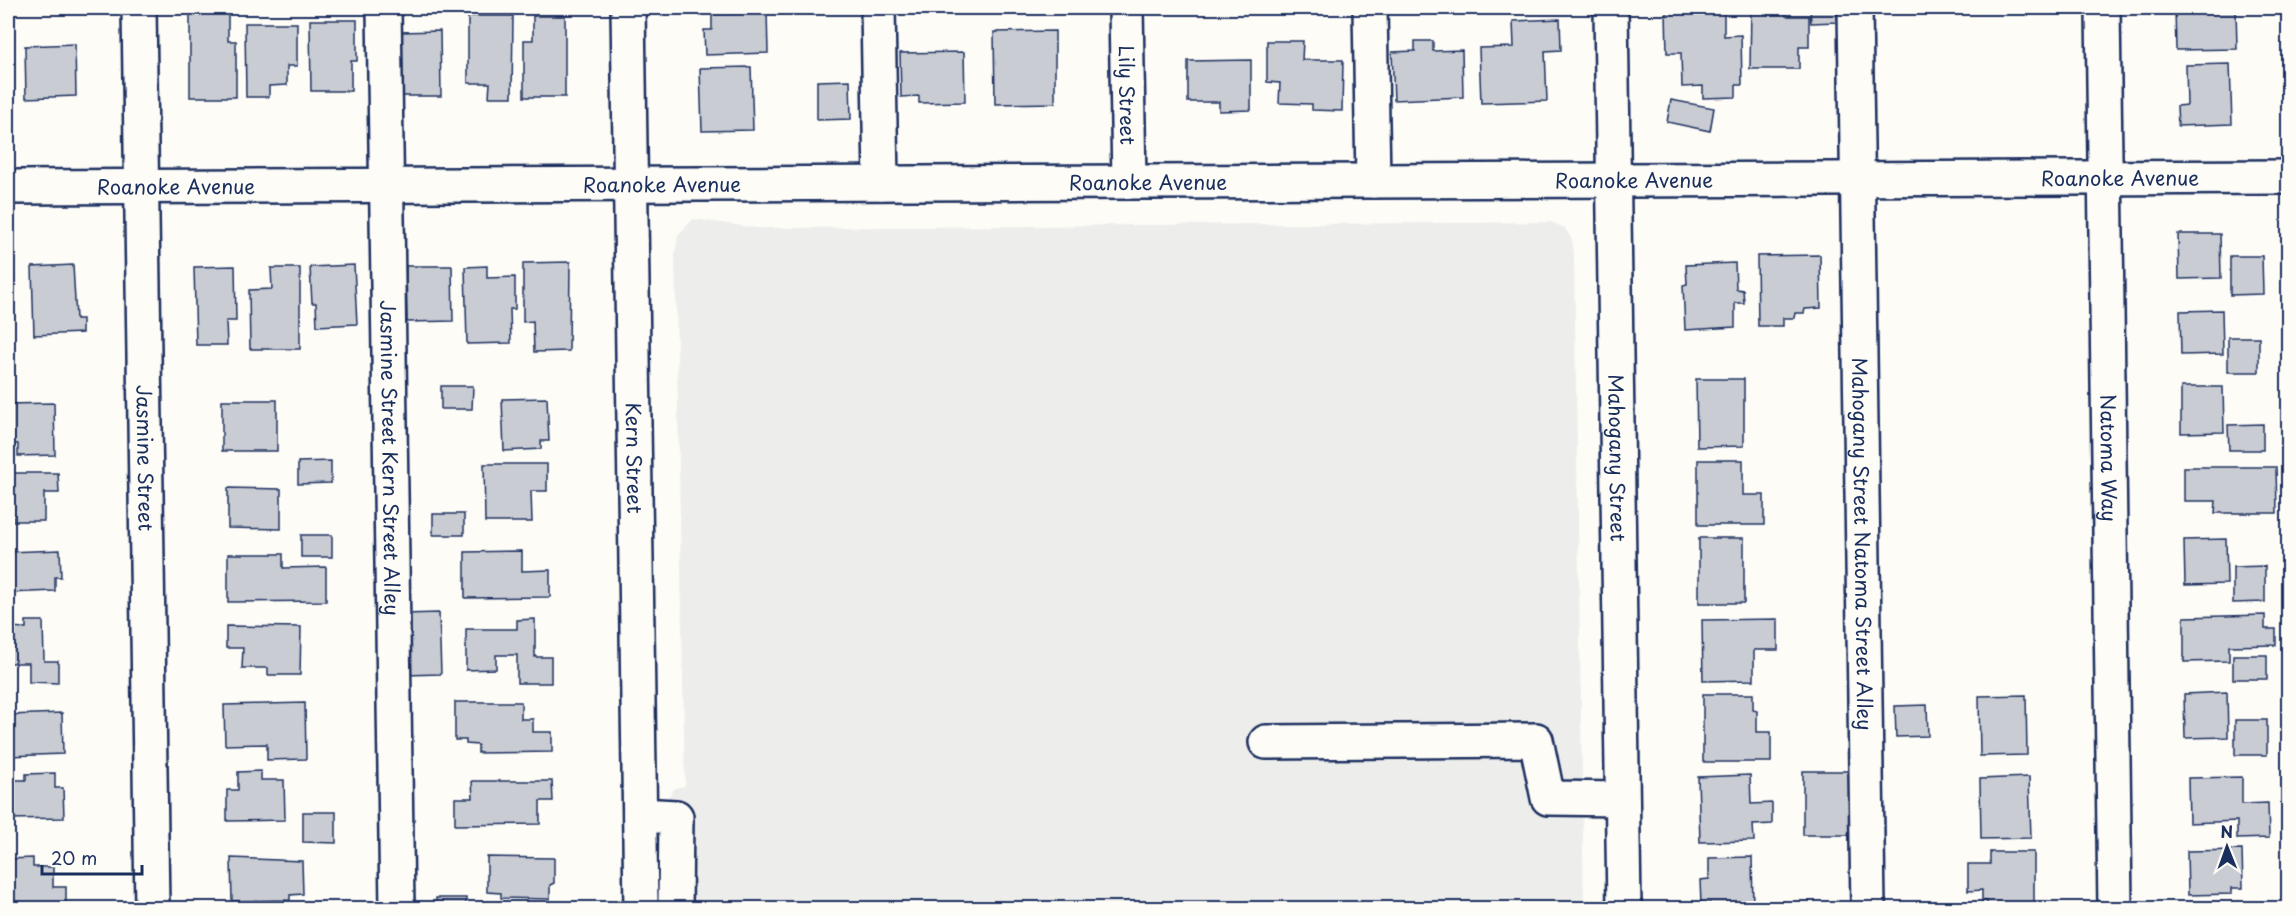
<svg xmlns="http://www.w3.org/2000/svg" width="2296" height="916" font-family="'Playpen Sans',sans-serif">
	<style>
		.built { fill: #edeeec }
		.building { fill: #c9ccd3; stroke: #1b2f5e; stroke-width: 1.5 }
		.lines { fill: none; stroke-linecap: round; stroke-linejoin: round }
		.minor-casing { stroke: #1b2f5e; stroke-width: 38 }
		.minor { stroke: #fdfcf7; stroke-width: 33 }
		.labels { text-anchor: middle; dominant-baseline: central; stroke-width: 4.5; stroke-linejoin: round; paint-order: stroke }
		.street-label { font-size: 20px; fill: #1b2f5e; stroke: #fdfcf7 }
	</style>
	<rect width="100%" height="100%" fill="#fdfcf7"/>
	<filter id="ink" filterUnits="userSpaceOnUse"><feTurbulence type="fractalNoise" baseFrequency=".0167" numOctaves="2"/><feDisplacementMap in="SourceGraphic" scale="12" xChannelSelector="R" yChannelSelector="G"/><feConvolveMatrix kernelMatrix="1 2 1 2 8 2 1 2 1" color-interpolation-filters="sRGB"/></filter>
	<g filter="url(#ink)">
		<path class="built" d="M693,219L757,228L1551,222L1565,228L1572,240L1574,253L1584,908H667L662,805L675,788L685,786L675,254L678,235Z"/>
		<path class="building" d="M780,8H832V9L781,11Z
			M1751,8H1786V16H1809V47H1799V69H1750Z
			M1810,8H1837V22L1811,23Z
			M2175,8H2236L2237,49L2176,50Z
			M190,11H228V41H236V97H190Z
			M1724,11V36L1741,35L1742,85H1736V97L1703,98V86L1682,87L1681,53H1667L1666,12Z
			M767,12L768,53L705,55L704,30H712V14Z
			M468,16H513L512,97H489L490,83H468Z
			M533,16H565V97H524V40H533Z
			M1560,19L1561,50L1545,51L1547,101L1481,103L1479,48L1514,47L1513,21Z
			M310,20H357V61H351V91H311Z
			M245,23H297V66H287V85L269,86V97H246Z
			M440,31L441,96H401L400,32Z
			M1055,31V103L995,104L994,32Z
			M1267,41H1303L1302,60H1343L1342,111L1312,110V104L1279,103L1280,83L1267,82Z
			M1415,41H1433V51L1462,50L1463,97L1394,100L1392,52L1415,51Z
			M75,44L76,96L26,98L25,46Z
			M964,52L965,102L919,103V96L901,97L900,53Z
			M1251,60V110L1219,111V102H1188V61Z
			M2230,64L2232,124L2178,126L2177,106L2187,105L2186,65Z
			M751,67L753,130L702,131L700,68Z
			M850,80L851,119L817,120V81Z
			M1671,100L1714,108L1710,131L1667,122Z
			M2178,234H2220L2221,278L2179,279Z
			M1820,255L1821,308L1805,309L1804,313H1795L1794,318H1783V326H1758L1757,256Z
			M2230,256H2262L2263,294L2230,295Z
			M570,262L569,351L534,352L533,321L523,322V263Z
			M1735,263L1736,289L1743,290L1744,303H1735V327L1685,330L1683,285L1687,284L1686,265Z
			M73,265L76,319H82V333L34,335L32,267Z
			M354,265L357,324L317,326L316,303H312L310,267Z
			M235,266L236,321H226L227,345H196L194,267Z
			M406,266H452L453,321L407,322Z
			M487,266V278L515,277V309H510L511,343L467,344L465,267Z
			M8,267H14L15,299L11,300L12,337H8Z
			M271,268H300V349H250L249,290L272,289Z
			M2222,310L2223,354L2181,355L2180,311Z
			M2228,337H2259V372H2228Z
			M1696,379H1744V446L1697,447Z
			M441,386H473L472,409H441Z
			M2181,387H2223L2224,432L2181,433Z
			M547,398L549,441H541V449L504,451L502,399Z
			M222,400H277V451H222Z
			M54,403L55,455L18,456V444H8V404Z
			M2263,424V450H2229L2228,425Z
			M1698,460H1743V495H1764V525H1698Z
			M331,461V483L298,484V462Z
			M484,464H547V491H531L532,522H485Z
			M2184,467H2276L2277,513H2215L2216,501H2184Z
			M8,473H58L59,493H44V521H13V517H8Z
			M228,488L281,489V529L228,528Z
			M433,514H464V535H433Z
			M301,535H332V557H301Z
			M1699,538H1744V603H1699Z
			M2226,539L2227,584L2185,585L2184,540Z
			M60,550L61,577H55V591L8,593V552Z
			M522,551V571L550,570V597L465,598V552Z
			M228,554H283V568L326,567V601L228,602Z
			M2265,566V602L2233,603V567Z
			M439,613L441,674L405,675L403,614Z
			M2265,615V629H2276V645L2229,646V661L2184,662V617Z
			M535,619V657H551V683H517V655H496V669L466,670V629H517V620Z
			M1778,619V650H1754V680L1703,681L1702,620Z
			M26,621H43L44,661H58V683L29,682V663H8V627L26,628Z
			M226,626L301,627L300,675H268V668H242L243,648H226Z
			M2233,655H2267V679H2233Z
			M2227,692L2228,737L2185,738L2184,694Z
			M1703,694H1753V710L1757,711V732H1771V762H1703Z
			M2026,695L2027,755L1980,756L1979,696Z
			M455,702H521V719H533V732H552V752L478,753V745L466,744V740H455Z
			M305,703L306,759L267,760V744L225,745L224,705Z
			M1927,705L1928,736L1896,737L1895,706Z
			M62,713L63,754L8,756V715Z
			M2235,720H2267V755H2235Z
			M261,771V780H284L285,820L227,821V790H238V772Z
			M1803,771H1852V835H1803Z
			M55,773V788H63L64,818L8,819V780H26V774Z
			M1750,775L1751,804L1772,803V824L1753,825L1754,841L1700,842L1698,777Z
			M2029,777L2031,838L1981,839L1980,779Z
			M2242,777V804L2268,803L2269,838L2237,839V821L2189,823L2188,778Z
			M472,781H552L553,801H540V824L455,825V798H473Z
			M303,812H336V843L303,842Z
			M2242,850L2243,888H2232V894L2188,895L2187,851Z
			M1990,852H2034V908H1987V901H1982V890L1968,891V864H1990Z
			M487,857L554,858V883L550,885V899L501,898V893L487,892Z
			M1752,857L1753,908H1710V903L1701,904L1700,880L1709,879V858Z
			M33,858V867H53V887H66V908H8V859Z
			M231,858L302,861L303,894L290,895V900L232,901Z
			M436,898H466V908H436Z"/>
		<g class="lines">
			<g class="minor-casing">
				<g id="minor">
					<path id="s1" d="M139,8L152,908"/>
					<path id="s2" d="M384,8L397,908"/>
					<path id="s3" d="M628,8L641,908"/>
					<path d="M878,8L881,183"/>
					<path id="s4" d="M1126,8L1129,182"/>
					<path d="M1370,8L1373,181"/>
					<path id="s5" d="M1611,8L1624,908"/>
					<path id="s6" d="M1855,8L1868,908"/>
					<path id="s7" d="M2103,8L2115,908"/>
					<path id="s8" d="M8,187L2288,177"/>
					<path d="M1266,742L1536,740L1548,798L1622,799"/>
					<path d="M640,815L676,817L675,908"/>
				</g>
			</g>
			<use href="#minor" class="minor"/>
		</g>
	</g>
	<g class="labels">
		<g class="street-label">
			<text stroke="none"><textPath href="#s4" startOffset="87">Lily Street</textPath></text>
			<text stroke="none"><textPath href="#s8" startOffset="2112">Roanoke Avenue</textPath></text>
			<text stroke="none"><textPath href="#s8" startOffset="1626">Roanoke Avenue</textPath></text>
			<text stroke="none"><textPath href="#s8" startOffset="1140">Roanoke Avenue</textPath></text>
			<text stroke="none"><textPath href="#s8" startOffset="654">Roanoke Avenue</textPath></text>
			<text stroke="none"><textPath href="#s8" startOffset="168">Roanoke Avenue</textPath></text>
			<text stroke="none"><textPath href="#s1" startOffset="450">Jasmine Street</textPath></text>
			<text stroke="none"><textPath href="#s2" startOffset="450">Jasmine Street Kern Street Alley</textPath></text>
			<text stroke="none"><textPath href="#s3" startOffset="450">Kern Street</textPath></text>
			<text stroke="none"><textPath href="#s5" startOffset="450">Mahogany Street</textPath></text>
			<text stroke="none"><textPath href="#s7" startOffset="450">Natoma Way</textPath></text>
			<text stroke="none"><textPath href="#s6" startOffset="536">Mahogany Street Natoma Street Alley</textPath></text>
		</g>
	</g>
	<rect width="2296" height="916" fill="none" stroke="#fdfcf7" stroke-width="30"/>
	<rect x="15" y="15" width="2266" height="886" fill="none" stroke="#1b2f5e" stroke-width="2" filter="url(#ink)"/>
	<g transform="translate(2227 847) rotate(359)" stroke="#fdfcf7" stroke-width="4.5" paint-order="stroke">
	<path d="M0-4.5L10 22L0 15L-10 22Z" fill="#1b2f5e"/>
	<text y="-9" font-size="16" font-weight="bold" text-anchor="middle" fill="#1b2f5e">N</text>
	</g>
	<path d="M42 865v9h100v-9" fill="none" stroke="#1b2f5e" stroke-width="3"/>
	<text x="51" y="865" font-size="18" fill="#1b2f5e" stroke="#fdfcf7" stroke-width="4.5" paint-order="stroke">20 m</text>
</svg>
